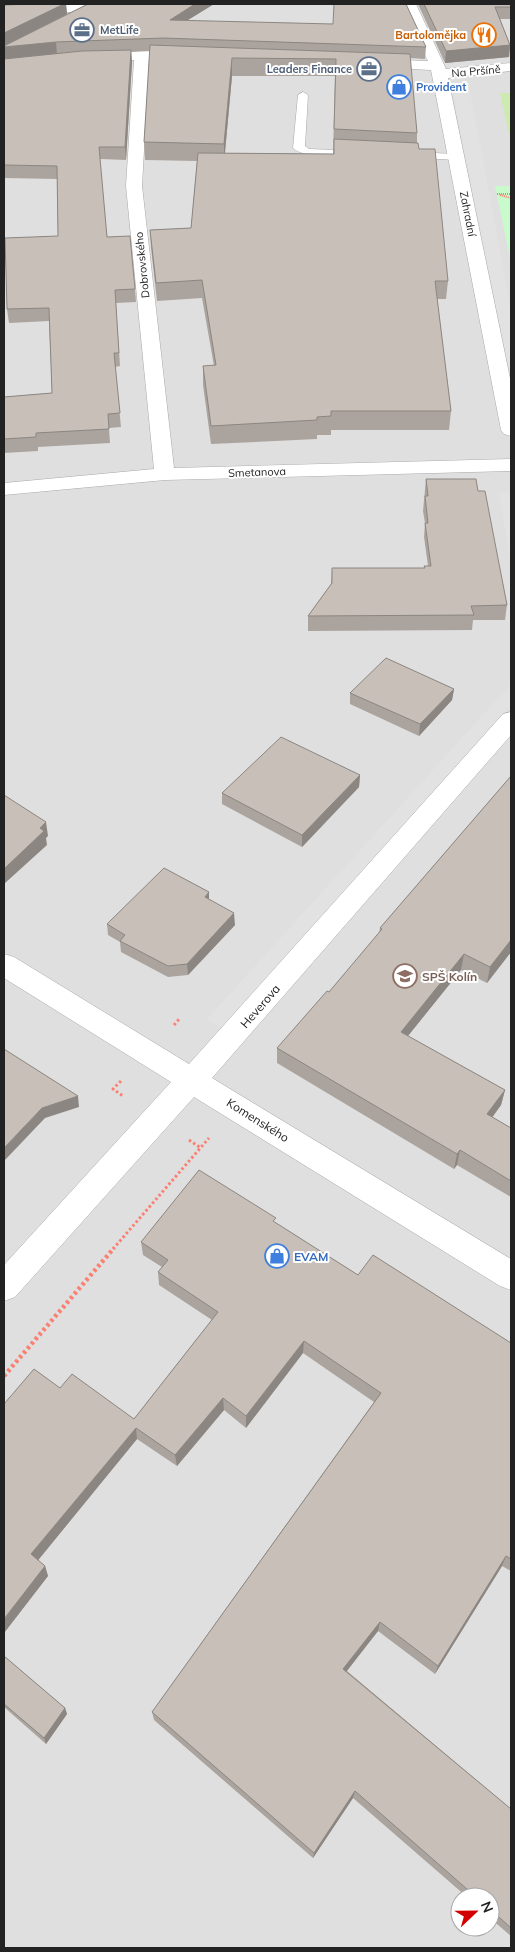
<svg xmlns="http://www.w3.org/2000/svg" width="515" height="1952" font-family="Mulish,sans-serif">
	<style>
		.residential { fill: #e0dfdf; fill-rule: evenodd }
		.grass { fill: #cdebb0 }
		.park { fill: #c8facc }
		.parking { fill: #e2e2e2 }
		.lines { fill: none; stroke-linecap: round; stroke-linejoin: round }
		.service-casing { stroke: #a9a9a9; stroke-width: 1 }
		.minor-casing { stroke: #a9a9a9; stroke-width: 1 }
		.path-far2 { stroke: #fa8072; stroke-width: 2; stroke-dasharray: 1 1; stroke-linecap: butt }
		.path-far1 { stroke: #fa8072; stroke-width: 3; stroke-dasharray: 2.5 2.5; stroke-linecap: butt }
		.path { stroke: #fa8072; stroke-width: 4.5; stroke-dasharray: 3 3; stroke-linecap: butt }
		.service { fill: #fff; fill-rule: evenodd }
		.minor { fill: #fff; fill-rule: evenodd }
		.wall { fill: #aba49e; fill-rule: evenodd }
		.shaded-wall { fill: #8b8681 }
		.building { fill: #c7bfb8; stroke: #8b8681 }
		.labels { text-anchor: middle; dominant-baseline: central; stroke-width: 4; stroke-linejoin: round; paint-order: stroke }
		.far-service-label { font-size: 11px; font-weight: bold; fill: #4e5e75; stroke: #fff; text-anchor: start }
		.far-food-label { font-size: 11px; font-weight: bold; fill: #c56008; stroke: #fff; text-anchor: end }
		.far-street-label { font-size: 11px; fill: #222; stroke: #fff }
		.far-shop-label { font-size: 11px; font-weight: bold; fill: #366cbe; stroke: #fff; text-anchor: start }
		.education-label { font-size: 12px; font-weight: bold; fill: #785e54; stroke: #fff; text-anchor: start }
		.street-label { font-size: 12px; fill: #222; stroke: #fff }
		.shop-label { font-size: 12px; font-weight: bold; fill: #366cbe; stroke: #fff; text-anchor: start }
	</style>
	<rect width="100%" height="100%" fill="#f2efe9"/>
	<path class="residential" d="M4,4H511V1948H4ZM460,1897H490V1927H460Z"/>
	<path class="grass" d="M500,93H511V144Z"/>
	<path class="park" d="M495,186H511V263Z"/>
	<path class="parking" d="M452,86H469L511,309V390Z
		M509,491L511,504V564L499,492Z
		M511,684V705L228,1033L207,1019Z"/>
	<g class="lines">
		<g class="service-casing">
			<path id="service" d="M303,92L308,95L305,146L309,149L360,151L364,152V156C350,160 303,158 293,148L298,95Z
				M409,152L457,154L463,157L457,160L405,157L403,155Z"/>
		</g>
		<g class="minor-casing">
			<path id="minor" d="M99,4L102,7L95,11L4,15V7Z
				M402,4H416L446,69L511,63V71L448,78L511,383V436L504,434L501,430L431,70L372,67L365,63L372,59L428,61Z
				M142,51L187,52L194,56L187,60H149L142,186L174,468L511,459V471L165,480L4,495V483L154,469L126,186L134,60H95L88,56L95,52Z
				M511,712V735L212,1078L511,1259V1290L500,1286L194,1097L15,1297L4,1301V1265L171,1082L4,978V954L14,957L189,1064L503,714Z"/>
		</g>
		<path class="path-far2" d="M497,194H511
			M500,195L511,198"/>
		<path class="path-far1" d="M174,1025L180,1018
			M121,1081L113,1089L123,1096
			M189,1140L201,1148
			M113,1249L209,1138"/>
		<path class="path" d="M4,1376L114,1248"/>
		<use href="#service" class="service"/>
		<use href="#minor" class="minor"/>
	</g>
	<path class="wall" d="M4,4H66L67,14L88,4H214L188,20L426,47L425,59L410,58L417,133V143L419,149L448,281L446,299H437L451,411L449,430H331V435H317V439L211,444L203,385V366H214L202,298L157,301L151,248L150,230L191,228L197,161L145,160L144,142L150,51L131,52L132,62L126,160L100,159L107,237L135,289L136,302L116,303L120,366L115,367L121,427L109,428L110,443L38,447V451L4,453V397L52,393L49,321L9,323L7,309L58,236L57,179L4,178ZM232,76H335L333,154L225,153Z
		M418,4H511V19H500L510,45L509,57L445,63Z
		M426,479L478,491L507,605L505,620H473L472,630L308,631V616L331,584L332,568H424V566H428L424,537L425,523L423,511Z
		M454,689L452,700L419,736L350,704V693Z
		M360,775L359,787L302,847L222,804V793Z
		M511,776V952L487,983L461,970L408,1036L505,1090L501,1105L492,1117L511,1128V1197L457,1165L454,1169L277,1063V1048L329,992L379,933L380,928Z
		M209,892V899L235,925L188,975L168,977L121,952L120,942L108,935L107,924Z
		M276,1223L358,1275L511,1343V1571L502,1566L435,1674L378,1631L347,1671L511,1809V1936L490,1918V1897H467L353,1798L313,1858L154,1720L152,1712L374,1402L303,1353L246,1428L224,1410L177,1466L137,1439L38,1560L45,1566L48,1576L4,1633L60,1388L134,1419L212,1320L159,1285L158,1272L162,1267L143,1255L141,1242Z
		M4,1656L65,1708L67,1714L46,1744L4,1707Z"/>
	<path class="shaded-wall" d="M64,4H66L67,14L4,46V33Z
		M195,4H214L170,31V20Z
		M56,42L57,54L4,60V47Z
		M510,45L509,57L445,63L446,51Z
		M131,50L132,62L126,160L125,147Z
		M232,58V76L224,162V144Z
		M454,689L452,700L419,736L420,724Z
		M360,775L359,787L302,847V835Z
		M46,822L48,836L46,838L47,845L4,884V869Z
		M209,892V903L205,897Z
		M234,913L235,925L188,975L187,964Z
		M511,940V952L487,983L490,967Z
		M464,954L461,970L399,1047L401,1032Z
		M505,1090L501,1105L484,1129L487,1114Z
		M78,1096L79,1107L45,1118L5,1160L4,1153V1148L42,1108Z
		M460,1150L457,1165L454,1169L457,1154Z
		M304,1341L303,1353L246,1428V1416Z
		M223,1398L224,1410L177,1466L175,1455Z
		M136,1428L137,1439L35,1564L31,1554Z
		M506,1556L502,1566L435,1674L438,1666Z
		M45,1566L48,1576L4,1633V1619Z
		M380,1622L378,1631L342,1677L343,1669Z
		M65,1708L67,1714L46,1744L44,1738Z
		M355,1791L353,1798L313,1858L314,1853Z"/>
	<path class="building" d="M33,4H64L4,33V5Z
		M88,4H195L170,20L333,24L334,4H406L426,47L163,38L56,42L4,47V46Z
		M424,4H511V7H495L510,45L446,51Z
		M150,45L410,54L417,133L334,129L336,59L232,58L224,144L144,142Z
		M131,50L125,147H99L107,237L130,236L135,289L115,290L119,353H114L120,413L108,414L109,429L36,433V437L4,439V397L52,393L49,308L7,309L5,238L58,236L57,166L4,165V59L82,51Z
		M334,139L418,143L419,149H435L448,281H435L451,411H331V416L317,417V420L211,426L203,366L216,365L202,280L156,283L150,230L191,228L198,153L334,154Z
		M426,479H476L478,491H485L507,605L471,606L474,615L308,616L332,583V568H425L424,566H431L425,523H428L425,496H428Z
		M386,658L454,689L420,724L350,693Z
		M281,737L360,775L302,835L222,793Z
		M511,776V940L490,967L464,954L401,1032L505,1090L487,1114L511,1128V1181L460,1150L457,1154L277,1048L327,991L329,992L382,929L380,928Z
		M4,795L46,822L40,828L44,831L4,869Z
		M164,868L209,892L205,897L234,913L187,964L168,966L120,941L125,935L107,924Z
		M4,1049L78,1096L42,1108L4,1148Z
		M199,1170L276,1218L273,1221L358,1275L373,1255L511,1343V1559L506,1556L438,1666L380,1622L343,1669L511,1809V1928L490,1909V1897H476L355,1791L314,1853L152,1712L381,1393L304,1341L246,1416L223,1398L175,1455L136,1428L31,1554L45,1566L4,1619V1404L34,1369L60,1388L72,1374L134,1419L218,1312L158,1272L168,1260L141,1242Z
		M4,1656L65,1708L44,1738L4,1704Z"/>
	<defs>
		<g id="office-ring" transform="scale(1.25)"><circle r="9.5" fill="#fff" stroke="#5c6f8a" stroke-width="1.5"/><path d="M-6-3h4V-5.5h4V-3h4V5H-6ZM-1-4.5V-3h2v-1.5ZM-6 0V1H6V0Z" fill="#5c6f8a"/></g>
		<g id="restaurant-ring" transform="scale(1.25)"><circle r="9.5" fill="#fff" stroke="#e8710a" stroke-width="1.5"/><path d="M-5-6h1v4h1v-4h1v4h1v-4h1v5L-1.5 .5V6h-2V.5L-5-1ZM5-6V6H3V1.5H1.5Q1.5-4 5-6Z" fill="#e8710a"/></g>
		<g id="shop-ring" transform="scale(1.25)"><circle r="9.5" fill="#fff" stroke="#3f7fe0" stroke-width="1.5"/><path d="M-5-2.5h2.3a2.7 3.5 0 0 1 5.4 0H5L5.5 6h-11ZM-1.5-2.5h3a1.5 2.3 0 0 0-3 0Z" fill="#3f7fe0"/></g>
		<g id="university-ring" transform="scale(1.25)"><circle r="9.5" fill="#fff" stroke="#8d6e63" stroke-width="1.5"/><path d="M0-5L7-2L0 1L-7-2ZM-4 1L0 2.5L4 1V4Q0 6-4 4Z" fill="#8d6e63"/></g>
	</defs>
	<g fill-rule="evenodd">
		<use href="#office-ring" x="82" y="30"/>
		<use href="#restaurant-ring" x="484" y="35"/>
		<use href="#office-ring" x="369" y="69"/>
		<use href="#shop-ring" x="399" y="87"/>
		<use href="#university-ring" x="405" y="976"/>
		<use href="#shop-ring" x="277" y="1256"/>
	</g>
	<g class="labels">
		<g class="far-service-label">
			<text x="100" y="30">MetLife</text>
			<text x="352" y="69" text-anchor="end">Leaders Finance</text>
		</g>
		<g class="far-food-label">
			<text x="466" y="35">Bartolomějka</text>
		</g>
		<g class="far-street-label">
			<text transform="translate(476 71) rotate(-5)">Na Pršíně</text>
			<text transform="translate(468 214) rotate(79)">Zahradní</text>
			<text transform="translate(142 265) rotate(-96)">Dobrovského</text>
			<text transform="translate(257 472) rotate(-2)">Smetanova</text>
		</g>
		<g class="far-shop-label">
			<text x="416" y="87">Provident</text>
		</g>
		<g class="education-label">
			<text x="422" y="976">SPŠ Kolín</text>
		</g>
		<g class="street-label">
			<text transform="translate(260 1006) rotate(-49)">Heverova</text>
			<text transform="translate(258 1120) rotate(32)">Komenského</text>
		</g>
		<g class="shop-label">
			<text x="294" y="1256">EVAM</text>
		</g>
	</g>
	<rect width="515" height="1952" fill="none" stroke="#222222" stroke-width="10"/>
	<g transform="translate(475 1912) rotate(68)"><circle r="24" fill="#ffffff" stroke="#a7a7a7"/>
	<path d="M0-4L9 19L0 12L-9 19Z" fill="#d40000"/>
	<text y="-8" font-size="14" font-weight="bold" text-anchor="middle" fill="#222222">N</text>
	</g>
</svg>
